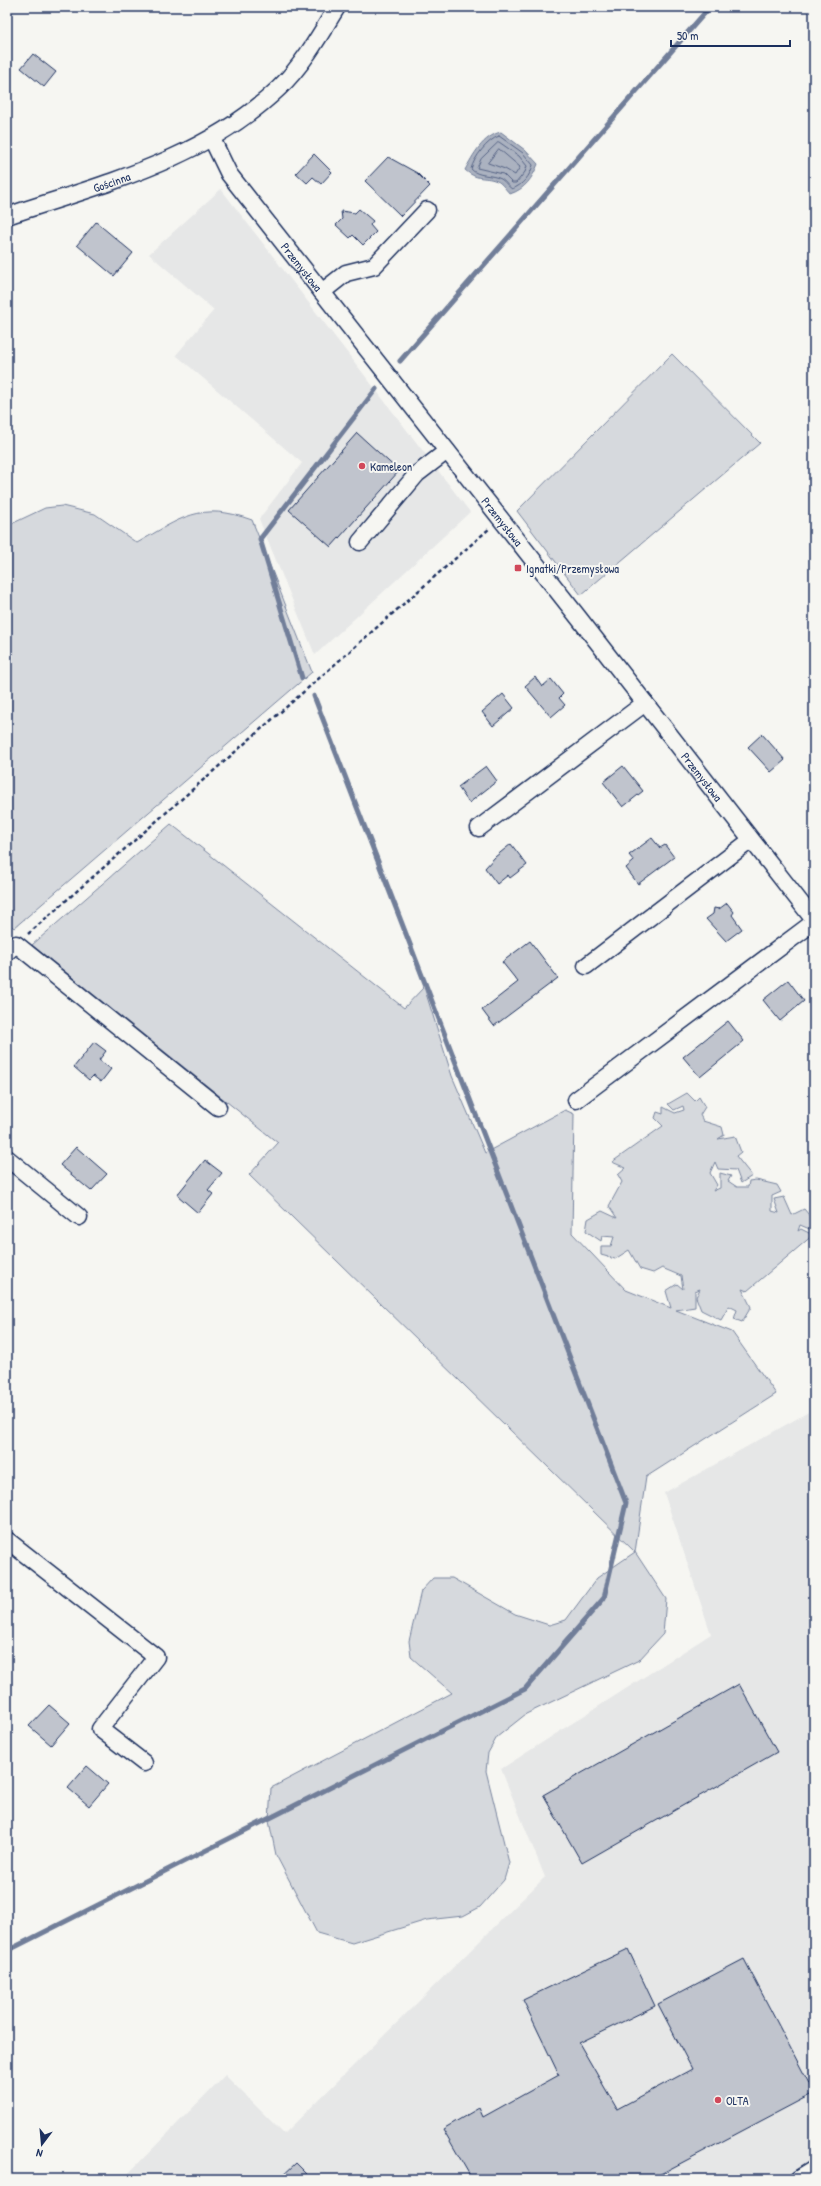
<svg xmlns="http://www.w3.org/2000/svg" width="821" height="2186" font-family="'Patrick Hand',sans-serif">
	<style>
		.built { fill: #e6e7e7 }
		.green { fill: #d6d9dd; stroke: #78849e }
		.water { fill: #abb2c0; stroke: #717e99 }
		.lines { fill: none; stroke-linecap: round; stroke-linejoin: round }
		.shore { stroke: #556385; stroke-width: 1 }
		.stream { stroke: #717e99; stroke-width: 5 }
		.building { fill: #c0c4cd; stroke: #1b2f5e }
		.minor-casing { stroke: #1b2f5e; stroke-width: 19 }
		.path { stroke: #1b2f5e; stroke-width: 2.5; stroke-dasharray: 4 3; stroke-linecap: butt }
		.minor { stroke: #f6f6f2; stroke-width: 16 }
		.poi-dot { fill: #d1495b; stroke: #f6f6f2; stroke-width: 1.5 }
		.labels { text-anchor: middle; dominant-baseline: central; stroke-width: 4; stroke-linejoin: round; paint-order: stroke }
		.street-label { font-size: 12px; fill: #1b2f5e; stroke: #f6f6f2 }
		.poi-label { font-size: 12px; fill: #1b2f5e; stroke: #f6f6f2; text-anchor: start }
	</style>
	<rect width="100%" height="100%" fill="#f6f6f2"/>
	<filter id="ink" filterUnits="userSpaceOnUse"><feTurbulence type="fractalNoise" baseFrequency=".025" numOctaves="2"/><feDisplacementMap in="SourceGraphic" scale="8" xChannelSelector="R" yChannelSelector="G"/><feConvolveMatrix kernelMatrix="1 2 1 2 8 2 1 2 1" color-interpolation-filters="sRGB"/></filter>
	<g filter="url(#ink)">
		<path class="built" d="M221,189L470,512L315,655L259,519L302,463L176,355L214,310L149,254Z
			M814,1409V2179H123L225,2075L284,2134L545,1877L501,1769L711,1634L664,1493Z"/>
		<path class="green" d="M672,354L760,443L581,595L517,511Z
			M62,506L95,514L137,543C181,518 200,501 252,520L312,672L14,928L7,922V526L45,508Z
			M171,824L404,1008L424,987L452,1076L485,1153L565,1110L574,1114L572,1233L626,1290L671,1308L666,1291L677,1284L683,1289L681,1276L662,1268L653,1273L640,1269L629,1250L615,1259L601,1255V1246H611L614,1237L602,1236L601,1241L586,1231L588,1219L602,1211L617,1218L609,1206L622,1182L618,1175L626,1168L612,1162L663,1126L655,1118L657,1112L663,1114V1107L675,1113L684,1110L683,1106L674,1110L668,1104L687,1093L695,1101L699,1097L705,1107L700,1115L703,1121L722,1127L724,1135L718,1139L735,1136L741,1152L736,1156L752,1176L741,1183L736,1170L718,1169L715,1162L710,1173L717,1185L713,1191L720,1188V1173L731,1176L728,1181L737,1187H748L749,1181L756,1180L777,1185L781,1192L772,1196V1211L779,1213L774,1199L784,1197L792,1215L804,1209L814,1221L812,1230L800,1225L798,1231L801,1229L813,1235L747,1291L742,1289L751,1307L742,1322L734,1319L737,1310L729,1306L721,1320L701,1310L696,1297L700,1289L695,1291V1307L676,1310L732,1332L776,1394L646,1477L635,1552L666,1599L663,1634L639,1660L526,1714L497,1737L488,1753L486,1771L509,1863L504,1880L480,1907L463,1916L427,1920L352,1943L317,1933L276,1855L269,1821L271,1788L452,1693L411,1657L409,1641L421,1591L433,1578H452L515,1614L549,1625L566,1620L597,1578L635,1552L249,1175L278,1143L32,945Z"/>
		<path class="water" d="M501,132L525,150L538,164C532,179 525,189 510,194C507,191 503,185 499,182C485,175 479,182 465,170C473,155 483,136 501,132Z"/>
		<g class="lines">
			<path class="shore" d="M499,136L523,153L533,165C530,176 523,185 512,189C508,187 505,181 501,179C491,174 478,177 471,169C474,158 487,140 499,136Z
				M499,142L519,156L527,166L525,172L516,183H512L503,174L477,168L481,159Z
				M499,149L520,167L515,175L505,169L488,163Z"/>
			<path class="stream" d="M400,361L710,7
				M302,678L260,539L376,389
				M7,1951L525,1689L604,1598L626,1503L314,696"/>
		</g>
		<path class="building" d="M33,54L56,72L44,87L21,68Z
			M314,154L332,172L321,184L313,177L307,183L296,173Z
			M388,157L417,173L430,186L401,216L365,181Z
			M359,209L373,221L370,225L376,232L363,245L353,235L350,238L336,225L342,219L341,211L355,213Z
			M96,222L133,253L114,276L77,245Z
			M357,433L399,471L331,547L289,510Z
			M535,677L542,687L551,679L563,694L559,698L565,705L551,717L525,686Z
			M503,694L514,708L493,726L482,712Z
			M762,734L785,760L771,772L748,747Z
			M486,766L497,781L469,803L458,787Z
			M623,766L643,791L623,807L603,782Z
			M652,838L660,848L665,845L674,857L638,884L626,868L634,861L629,855Z
			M511,844L527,865L510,878L508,875L497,884L485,868L495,857Z
			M727,903L734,912L732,915L742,929L726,941L706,919L713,914L714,908L719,909Z
			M530,941L558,978L494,1026L482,1010L518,982L502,962Z
			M788,980L804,1001L780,1021L763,1000Z
			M728,1021L744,1041L700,1077L683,1057Z
			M94,1042L106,1051L99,1060L111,1069L101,1082L93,1076L89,1080L74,1067Z
			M76,1147L107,1174L91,1191L60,1165Z
			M205,1160L222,1173L208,1190L213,1194L198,1213L177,1195Z
			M739,1684L777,1752L582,1863L543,1795Z
			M49,1705L70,1723L51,1745L29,1726Z
			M87,1766L108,1784L89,1806L68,1788Z
			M628,1949L655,2006L579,2043L617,2109L692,2069L658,2004L744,1959L814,2093L651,2179H472L443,2129L479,2108L483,2117L559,2075L523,2000Z
			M296,2163L312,2179H279Z"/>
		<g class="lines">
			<g class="minor-casing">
				<g id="minor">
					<path id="s1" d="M212,139L229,174L578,617L814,920"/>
					<path id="s2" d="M7,216C102,184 204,160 279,88C303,65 320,35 337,7"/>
					<path d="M322,292L346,273L374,266L427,210"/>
					<path d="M360,542L417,474L447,451"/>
					<path d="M479,828L645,703"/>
					<path d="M7,952L16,944L218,1107"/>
					<path d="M586,966L751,840"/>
					<path d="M576,1100L814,922"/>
					<path d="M7,1158L79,1217"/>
					<path d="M7,1540L156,1657L100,1729L144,1763"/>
					<path d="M798,2179L814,2169"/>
				</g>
			</g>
			<path class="path" d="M28,934L490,528"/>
			<use href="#minor" class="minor"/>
		</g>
	</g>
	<g class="poi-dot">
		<circle cx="362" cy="466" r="4"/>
		<rect x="514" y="564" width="8" height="8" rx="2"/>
		<circle cx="718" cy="2100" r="4"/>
	</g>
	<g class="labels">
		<g class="street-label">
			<text stroke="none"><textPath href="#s2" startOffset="110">Gościnna</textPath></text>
			<text stroke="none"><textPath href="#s1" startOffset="157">Przemysłowa</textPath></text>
			<text stroke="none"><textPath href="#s1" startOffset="481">Przemysłowa</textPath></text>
			<text stroke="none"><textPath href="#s1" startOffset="805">Przemysłowa</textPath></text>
		</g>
		<g class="poi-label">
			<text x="370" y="466">Kameleon</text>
			<text x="526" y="568">Ignatki/Przemysłowa</text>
			<text x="726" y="2100">OLTA</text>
		</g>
	</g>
	<rect width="821" height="2186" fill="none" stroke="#f6f6f2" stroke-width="24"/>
	<rect x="12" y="12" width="797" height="2162" fill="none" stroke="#1b2f5e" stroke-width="1.5" filter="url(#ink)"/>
	<g transform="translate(42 2144) rotate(196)" stroke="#f6f6f2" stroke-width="3" paint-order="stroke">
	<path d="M0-3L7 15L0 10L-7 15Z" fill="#1b2f5e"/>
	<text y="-6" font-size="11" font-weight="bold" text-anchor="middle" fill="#1b2f5e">N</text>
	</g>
	<path d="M671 40v6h119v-6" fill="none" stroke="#1b2f5e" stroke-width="2"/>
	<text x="677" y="40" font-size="12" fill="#1b2f5e" stroke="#f6f6f2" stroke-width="3" paint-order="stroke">50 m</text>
</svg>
